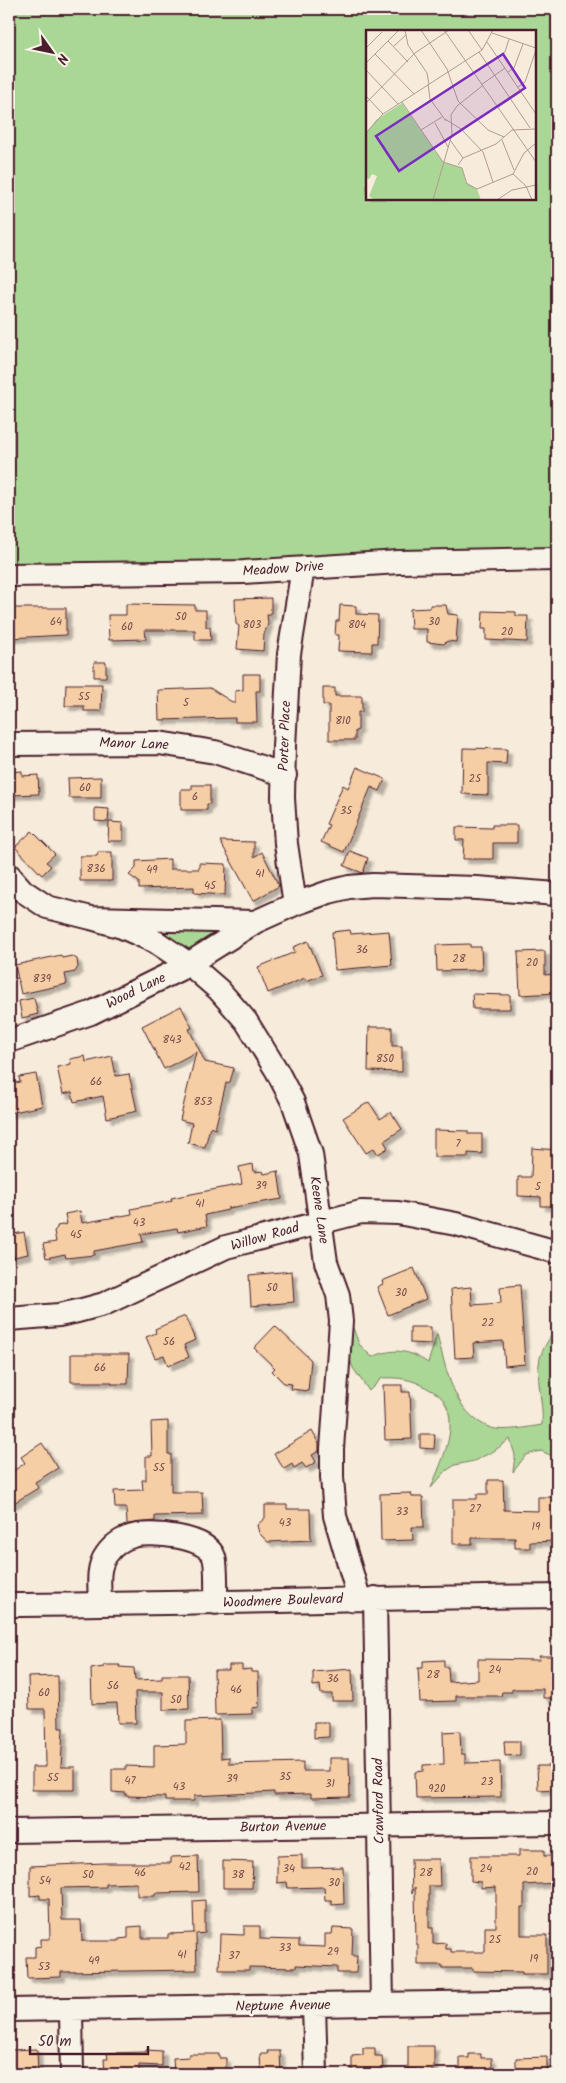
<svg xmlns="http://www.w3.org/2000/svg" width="566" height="2083" font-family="Kalam,sans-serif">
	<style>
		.green { fill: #aad796; stroke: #7a7b60; fill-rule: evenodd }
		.building { fill: #f5cea5; stroke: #4a1f2b; filter: url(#shadow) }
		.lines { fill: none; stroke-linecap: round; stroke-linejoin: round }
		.minor-casing { stroke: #4a1f2b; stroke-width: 26 }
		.minor { stroke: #f7f3e8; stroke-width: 22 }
		.labels { text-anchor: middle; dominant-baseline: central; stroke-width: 5; stroke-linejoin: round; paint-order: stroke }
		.number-label { font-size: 11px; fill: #754b4a }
		.street-label { font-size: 14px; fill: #4a1f2b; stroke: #f7f3e8 }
		.inset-road { fill: none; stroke: #b29a95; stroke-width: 1 }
		.view { fill: #7b2cbf; fill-opacity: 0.15; stroke: #7b2cbf; stroke-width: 2.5 }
		.inset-edge { fill: none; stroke: #4a1f2b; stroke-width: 2.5 }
	</style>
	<defs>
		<filter id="shadow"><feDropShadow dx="4.5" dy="4.5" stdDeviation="1" flood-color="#0004"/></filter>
	</defs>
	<rect width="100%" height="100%" fill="#f7ecdb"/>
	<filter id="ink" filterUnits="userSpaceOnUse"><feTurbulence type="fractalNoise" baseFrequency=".02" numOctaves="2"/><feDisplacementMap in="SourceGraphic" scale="10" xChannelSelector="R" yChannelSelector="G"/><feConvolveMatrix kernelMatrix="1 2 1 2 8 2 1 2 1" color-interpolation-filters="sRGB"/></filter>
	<g filter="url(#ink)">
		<path class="green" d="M9,9H557V554L9,573ZM367,31H535V199H367Z
			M126,923L245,924L190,960Z
			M352,1325L359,1344L372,1357C394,1348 407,1349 428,1363L437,1334C446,1368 453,1414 491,1428C504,1432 529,1427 542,1425C544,1403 535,1380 540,1358C542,1350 548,1341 552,1334L557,1344V1434L554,1436L557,1441V1458L541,1451L526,1455L513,1472L515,1455L510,1439L494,1451L474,1461L455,1465L446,1471L431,1488C441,1462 463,1421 440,1396C437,1393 430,1390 427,1388C413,1379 398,1377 382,1378L369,1391L353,1368L347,1351Z"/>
		<path class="building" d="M271,598V615H267L268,624L264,634L263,651L237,649L239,626L236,624L235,599Z
			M126,604L195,605V610H206V627H210L211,640H195V630H145L146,639L109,640L108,615H126Z
			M340,605L356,606V614L378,615L377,643H372V652L338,651L339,635H335L336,621H339Z
			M430,605H446L448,614L458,615L456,642L447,641L444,644L427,642V629H411L410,609L430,608Z
			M9,608H66V635L9,638Z
			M483,611L516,612V616H528L527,642L486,640V629H482Z
			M94,662H106V677H94Z
			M243,674H260V691H256L257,722H235V718L159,720L158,690L210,688L235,704V691L243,690Z
			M66,684H102L101,711H84V706H65Z
			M323,688H335V696H362V712H358V730L355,731V740H329V705H323Z
			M463,748L507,749L506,764L488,763V795L462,794Z
			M357,767L385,779L380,791L371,787L344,852L321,842L329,825L326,824L343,785L348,788Z
			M22,771V776L38,775L39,794L9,795V772Z
			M101,777V798H69L68,778Z
			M192,785H210V804H207V810H181V789H192Z
			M95,808L109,809L108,822L95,821Z
			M109,822L123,823V841H108Z
			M492,825H517V843H493V859H463L464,840H456V827L492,828Z
			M32,831L55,854L46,862L51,866L42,875L15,847Z
			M220,841L254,842V857L262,852L279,886L253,901Z
			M350,851L368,858L363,873L344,866Z
			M98,852H112V881H80V856H97Z
			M170,859V869H199V863L226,864L225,895L194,893V887L139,889V882L129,875L136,868V861Z
			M350,930L351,934L389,931L392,965L335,970L332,932Z
			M308,941L322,975L306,981L305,978L268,993L258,967L295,952L293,947Z
			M470,944V947H481L482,970L437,971L436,945Z
			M545,951V975L556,974V993L520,995L518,952Z
			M61,955L62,958L72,956L77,959L78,967L75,972L65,974L67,984L21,994L15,965Z
			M472,994L510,995V1009H473Z
			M34,998L38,1014L22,1018L19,1001Z
			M181,1006L192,1028L189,1029L205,1062L234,1068L230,1082L226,1083L215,1129L210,1127L205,1147L188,1143L192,1123L180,1120L196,1052L164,1069L142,1026Z
			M369,1027H392V1046H402V1072L368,1071Z
			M85,1056L86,1062L112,1056L116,1076L129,1074L137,1111L107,1118L103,1096L74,1102L72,1092L63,1094L57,1067L71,1064L70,1059Z
			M36,1074L42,1106L9,1113V1084L20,1082L19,1077Z
			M369,1102L380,1119L391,1112L402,1129L384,1141L388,1148L378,1154L374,1148L366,1153L343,1118Z
			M434,1130L468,1131V1134H482V1154L468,1153V1157H434Z
			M532,1148L557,1150V1206H541V1197L518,1196V1177H531Z
			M253,1164L254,1172L263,1171L264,1174L278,1171L282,1199L228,1208V1210L205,1215L207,1226L178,1232L177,1228L141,1234L143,1242L94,1251V1255L66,1258L65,1254L46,1258L43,1244L56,1242L54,1231L57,1228V1226L67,1224L65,1214L80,1211L82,1223L132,1214L131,1209L172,1201L171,1198L242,1184L239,1167Z
			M24,1232L28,1254L9,1258V1235Z
			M414,1268L426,1299L388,1315L377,1287L383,1284L382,1281Z
			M292,1271L294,1302L251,1306L249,1275Z
			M520,1285L525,1364L505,1366L503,1341L473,1343L474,1357L455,1358L451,1289L471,1287L472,1305L501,1303L500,1287Z
			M185,1316L195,1340L184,1345L189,1357L168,1366L164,1355L155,1358L146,1337L156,1333L155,1329Z
			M275,1326L311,1360L308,1391L291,1389L292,1384L284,1383L272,1371L275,1368L254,1348Z
			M410,1327H431V1344L410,1343Z
			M71,1354H129L128,1384H112V1382H71Z
			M383,1385H402V1392H410L412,1439L385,1440Z
			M168,1421V1454H171V1492H202L203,1515L155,1516V1521L127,1524L126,1508H115L114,1491L143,1490L142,1480H146V1456H152L151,1422Z
			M312,1431L319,1444V1451L312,1455L316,1462L306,1468L302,1463L294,1468L292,1464L284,1469L274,1454Z
			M420,1434H435L434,1449L420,1448Z
			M42,1443L58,1468L35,1482L38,1488L9,1506V1474L25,1463L21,1457Z
			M488,1480H503L504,1510L538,1511V1497H555V1510H557V1541L530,1542V1548H515V1538H472V1544H453V1499H477V1494H488Z
			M411,1493L412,1497H423L424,1527H412L413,1540L381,1541L380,1494Z
			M265,1505H287V1509H310L311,1540L268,1542L259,1533L257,1525L265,1518Z
			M539,1656H557V1698H543V1689H512V1692H502L501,1696H456V1701L420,1702L418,1668H423V1661L444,1660V1667H448L449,1682L478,1680V1659L539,1660Z
			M104,1665H120L119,1667L134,1668L135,1680L162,1679V1675H188L189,1709L163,1710V1692H135L136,1723H118L117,1703L92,1704L91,1669L104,1667Z
			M229,1665H242V1670L251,1669V1672H258L259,1707L252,1708V1714L215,1715L214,1670H229Z
			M352,1669L353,1701H332V1694H321L320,1685L313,1686V1672Z
			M58,1676L59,1728H63L61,1767H75V1790H32V1767H46L45,1709H29L28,1677Z
			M220,1720L221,1758L229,1757V1764L303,1762V1771H329V1758H349L350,1797L311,1798V1794L274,1795V1792L194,1796V1801H165V1797L126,1796V1793L112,1792V1769H126V1766L154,1767V1745L186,1744V1721Z
			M314,1722H329V1737L314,1738Z
			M460,1731L461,1754H465V1763L500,1762L501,1797L416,1798L415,1772L423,1771V1765L444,1764L443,1732Z
			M504,1741H520V1755L505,1756Z
			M537,1766H557V1789L538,1790Z
			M519,1850H544V1856H557V1883L524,1885V1907H521V1935H547V1974H522V1972L473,1971V1968H442V1965H418V1944H416L415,1887L412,1893L411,1859H439L440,1886H429V1928H433V1944L446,1943V1949H451V1952H485V1927H496V1887L481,1888V1882L471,1881V1856H519Z
			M302,1855V1868L343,1867L344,1904L332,1905V1900H325L324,1887L288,1888L287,1882L277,1883V1856Z
			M198,1856L199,1892L155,1893V1896H137V1883L106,1884V1887L61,1888L62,1920H81L82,1941H119V1939L128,1938V1927L142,1926V1938H168V1934L194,1933L193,1901L205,1900V1933L196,1934L197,1970L61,1972V1977L27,1978L26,1957H35V1947L41,1946V1939H50L49,1899H40V1895L30,1896V1866L105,1863H171V1857Z
			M223,1861L253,1862L252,1888H223Z
			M244,1926H260V1939L299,1940V1946L325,1947V1934H332L333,1928L353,1929L352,1956H357L356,1973H337V1967L296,1965V1968L249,1967V1970H219L220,1934L244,1935Z
			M408,2046H434V2069H432V2074H416V2069H408Z
			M363,2048H375V2056H382L383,2070H377V2074H352V2056L363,2055Z
			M37,2049L38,2074H11L10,2050Z
			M146,2050L162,2051V2066L139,2065V2074H105L104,2059H108L107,2053L146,2052Z
			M267,2051H280L281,2074H261L260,2054H268Z
			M189,2054H219V2058H226V2074H174L173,2058L189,2057Z
			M469,2054H481V2058H492V2074H460V2058H469Z
			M547,2057V2074H516V2058Z"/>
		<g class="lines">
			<g class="minor-casing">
				<path id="minor" d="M9,575L244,572L399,562L557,559
					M9,744L159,743L215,752L285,775
					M9,875L23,891L47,907L91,918L255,922L295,904L329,892L349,887L373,885L477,888L557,894
					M295,904L286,844L283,798L284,746L289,654L303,568
					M91,918L122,927L156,942L189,964L219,990L246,1021L277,1071L293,1102L311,1154L326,1262L338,1295L341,1321L332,1449V1477L335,1516L359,1598
					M9,1041L91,1013L182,968L255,922
					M9,1319L59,1315L78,1311L104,1304L226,1247L361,1212L398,1213L456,1224L557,1252
					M375,1598L382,2004
					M100,1604C100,1588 96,1569 106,1555C113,1545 121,1539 133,1536C151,1531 207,1536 214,1557C217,1566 216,1592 216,1603
					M9,1605C192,1604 374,1598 557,1596
					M9,1831L557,1823
					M314,2006L316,2074
					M71,2009L72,2074
					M9,2010L557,2001"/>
			</g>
			<use href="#minor" class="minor"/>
		</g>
	</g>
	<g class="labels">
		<g class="number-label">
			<text x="181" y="617">50</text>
			<text x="56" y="622">64</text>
			<text x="434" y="622">30</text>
			<text x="252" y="625">803</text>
			<text x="357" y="625">804</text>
			<text x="127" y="627">60</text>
			<text x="507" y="632">20</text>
			<text x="84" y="697">55</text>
			<text x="186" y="703">5</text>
			<text x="343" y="721">810</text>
			<text x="475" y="779">25</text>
			<text x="85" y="788">60</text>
			<text x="195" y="797">6</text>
			<text x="346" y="811">35</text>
			<text x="96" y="869">836</text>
			<text x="152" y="870">49</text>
			<text x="260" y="874">41</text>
			<text x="210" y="886">45</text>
			<text x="362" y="950">36</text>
			<text x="459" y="959">28</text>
			<text x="532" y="963">20</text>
			<text x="42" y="979">839</text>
			<text x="172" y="1040">843</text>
			<text x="385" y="1059">850</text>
			<text x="96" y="1082">66</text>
			<text x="203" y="1102">853</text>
			<text x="458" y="1144">7</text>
			<text x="261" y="1186">39</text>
			<text x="538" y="1187">5</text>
			<text x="200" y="1204">41</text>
			<text x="139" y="1223">43</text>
			<text x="76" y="1235">45</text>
			<text x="272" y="1288">50</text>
			<text x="401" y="1293">30</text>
			<text x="488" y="1323">22</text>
			<text x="169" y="1342">56</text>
			<text x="100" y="1368">66</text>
			<text x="159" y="1468">55</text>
			<text x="475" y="1509">27</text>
			<text x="402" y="1512">33</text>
			<text x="285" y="1523">43</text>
			<text x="536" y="1527">19</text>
			<text x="495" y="1670">24</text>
			<text x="433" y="1675">28</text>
			<text x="333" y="1679">36</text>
			<text x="113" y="1686">56</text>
			<text x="236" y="1690">46</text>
			<text x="44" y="1693">60</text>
			<text x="176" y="1700">50</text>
			<text x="285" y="1777">35</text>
			<text x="53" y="1778">55</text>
			<text x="232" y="1779">39</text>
			<text x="130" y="1781">47</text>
			<text x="487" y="1782">23</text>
			<text x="330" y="1784">31</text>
			<text x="179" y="1787">43</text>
			<text x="437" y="1789">920</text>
			<text x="185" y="1867">42</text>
			<text x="289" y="1869">34</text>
			<text x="486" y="1869">24</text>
			<text x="532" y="1872">20</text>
			<text x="140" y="1873">46</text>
			<text x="426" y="1873">28</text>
			<text x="88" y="1875">50</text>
			<text x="238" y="1875">38</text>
			<text x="45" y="1881">54</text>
			<text x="334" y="1883">30</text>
			<text x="495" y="1940">25</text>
			<text x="285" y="1948">33</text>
			<text x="333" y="1952">29</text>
			<text x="182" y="1955">41</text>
			<text x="234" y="1956">37</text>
			<text x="534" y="1959">19</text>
			<text x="94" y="1961">49</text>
			<text x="44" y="1967">53</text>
		</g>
		<g class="street-label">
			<text transform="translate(283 569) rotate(-4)">Meadow Drive</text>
			<text transform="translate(285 736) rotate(-88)">Porter Place</text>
			<text transform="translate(134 744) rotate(2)">Manor Lane</text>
			<text transform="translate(136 991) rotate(-26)">Wood Lane</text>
			<text transform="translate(319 1210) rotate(82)">Keene Lane</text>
			<text transform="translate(265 1237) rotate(-16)">Willow Road</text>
			<text transform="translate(283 1601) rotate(-2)">Woodmere Boulevard</text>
			<text transform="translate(379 1801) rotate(-91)">Crawford Road</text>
			<text transform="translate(283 1827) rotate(-1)">Burton Avenue</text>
			<text transform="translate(283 2006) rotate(-1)">Neptune Avenue</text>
		</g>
	</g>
	<g transform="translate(366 30)">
		<rect width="170" height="170" fill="#f7ecdb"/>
		<path d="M36,73L77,132L96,138L100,152L111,159L115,170H9L3,166L11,146L6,144L3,149L0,148V103L10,90Z" fill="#aad796"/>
		<path class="inset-road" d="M39,0L42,15L61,43L63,54M55,0L81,39L92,71L122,100L138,107M78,0L170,132M102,0L116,20M126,3L170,18M22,11L42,32M121,12L170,84M28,16L40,5M0,18L16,2M113,22L164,98M9,24L48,64M132,27L139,22L143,9M0,33L33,0M0,40L32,74M142,42L148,38L157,14M62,54L64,69L80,91M115,55L139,38M152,57L159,52L170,20M0,66L17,84M36,72L77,132M0,73L49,23L83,0M131,78L155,62M79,89L95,99L117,122L127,152M69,93L82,117M55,100L76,87M0,103L17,84L116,20L127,0M84,110L97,128M136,110L148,140M77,132L96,138L101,154L111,159M92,135L97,128L130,114L146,100L170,99M147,144L158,123L170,113M147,144L160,156L166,170M111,159L147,144M67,170L86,104L85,85L91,76L116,56M131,170L146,160L170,155"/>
		<path class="view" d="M137,24L159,58L33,141L10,106Z"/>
		<rect width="170" height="170" class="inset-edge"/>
	</g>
	<rect width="566" height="2083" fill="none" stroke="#f7f3e8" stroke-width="30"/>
	<rect x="15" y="15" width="536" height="2053" fill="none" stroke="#4a1f2b" stroke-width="2" filter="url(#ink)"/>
	<g transform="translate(52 52) rotate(123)" stroke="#f7f3e8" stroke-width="4" paint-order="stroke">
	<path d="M0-4L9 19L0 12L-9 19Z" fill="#4a1f2b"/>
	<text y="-8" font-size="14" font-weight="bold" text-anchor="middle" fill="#4a1f2b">N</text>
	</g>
	<path d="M30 2046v8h118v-8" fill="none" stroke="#4a1f2b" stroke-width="2.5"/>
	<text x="38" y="2046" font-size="15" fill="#4a1f2b" stroke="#f7f3e8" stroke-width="4" paint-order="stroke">50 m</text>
</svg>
